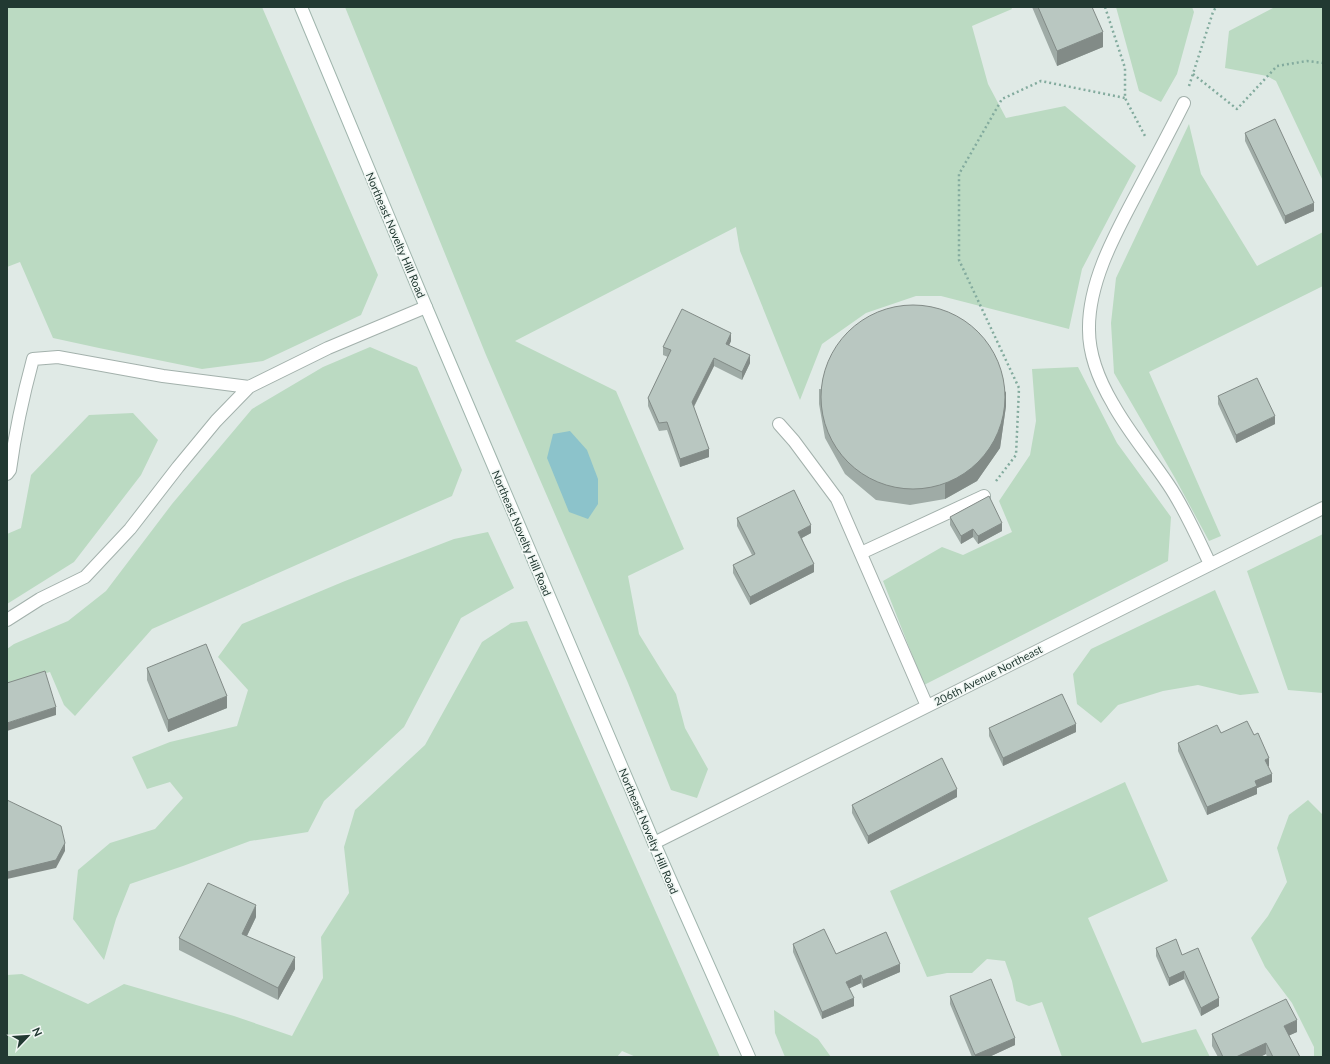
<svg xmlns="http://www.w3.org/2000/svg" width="1330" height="1064" font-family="Lato,sans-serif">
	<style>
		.green { fill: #bbdac2 }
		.water { fill: #8cc3cb }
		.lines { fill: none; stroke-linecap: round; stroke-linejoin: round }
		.service-casing { stroke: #a3b1ac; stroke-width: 14 }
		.minor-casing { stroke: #a3b1ac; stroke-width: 14 }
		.secondary-casing { stroke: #a0b5ad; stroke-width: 14 }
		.path { stroke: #83ab9e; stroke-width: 2.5; stroke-dasharray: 2 3; stroke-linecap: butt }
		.service { stroke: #fff; stroke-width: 12 }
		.minor { stroke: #fff; stroke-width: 12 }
		.secondary { stroke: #fff; stroke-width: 12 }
		.wall { fill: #9faba6 }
		.shaded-wall { fill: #828b87 }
		.building { fill: #b9c7c1; stroke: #828b87 }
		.labels { text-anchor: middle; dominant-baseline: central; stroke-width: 3.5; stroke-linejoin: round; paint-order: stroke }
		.street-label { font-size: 11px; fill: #223932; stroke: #f1f7f4 }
	</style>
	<rect width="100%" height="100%" fill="#e0eae6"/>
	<path class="green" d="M7,7H262L378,275L361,315L263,361L202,369L99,348L53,338L20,262L7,267Z
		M345,7H1011L1012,9L972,26L988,84L1006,118L1065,106L1136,166L1082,269L1069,329L941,296H916L866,313L822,344L800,400L740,251L736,227L515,341L616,391L684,549L628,576L639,634L676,694L685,728L708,769L697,798L671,790L628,683L486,355Z
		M1116,7H1192L1194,12L1177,74L1161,102L1139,91Z
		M1275,7H1323V181L1276,81L1267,76L1225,68L1229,31Z
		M1189,124L1201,174L1257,266L1323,232V286L1149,372L1221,536L1209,541L1175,478L1114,373L1111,323L1116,278Z
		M370,347L417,367L462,470L452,496L152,629L75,716L64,705L50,672L7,684V649L14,644L68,621L106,591L172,504L252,409L323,367Z
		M1078,367L1117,443L1171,517L1168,561L924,685L883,581L942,547L963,555L1012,532L999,501L1030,455L1036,421L1032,369Z
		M133,413L158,440L141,475L74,562L7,604V534L21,528L31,475L89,415Z
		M488,532L514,588L461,618L404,727L324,801L308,832L250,841L183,866L130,884L116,919L104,960L73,919L78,870L110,843L155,829L183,798L170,782L147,789L132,757L170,742L237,726L248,690L218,657L242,624L345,581L454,539Z
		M1323,534V693L1288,690L1247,571Z
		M1215,590L1259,693L1240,695L1198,685L1163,691L1118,705L1101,723L1077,704L1073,674L1091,649Z
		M527,621L720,1057H636L622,1051L617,1057H7V975L22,974L88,1004L124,984L234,1016L292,1036L323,978L321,937L349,893L344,847L355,810L425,745L482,642L511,623Z
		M1125,782L1168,881L1088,918L1142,1043L1196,1029L1210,1057H1062L1042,1002L1029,1006L1016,1001L1012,981L1005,961L987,959L972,973H947L927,977L890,891Z
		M1308,800L1323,815V1057H1314V1047L1292,1003L1265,967L1251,938L1268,916L1287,882L1277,848L1289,815Z
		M774,1010L818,1039L831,1057H785L775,1033Z"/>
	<path class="water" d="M570,431L587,450L598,479V504L588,519L569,512L547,458L553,434Z"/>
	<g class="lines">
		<g class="service-casing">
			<path id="service" d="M1184,103C1170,131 1155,159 1140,187C1118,229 1088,280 1089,330C1089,356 1100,382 1113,404C1129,433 1150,457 1168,484C1185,509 1197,537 1210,564
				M7,474L10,470C15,433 23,396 33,359L58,357L163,376L249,387
				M861,553L984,496
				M7,620L40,599L85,577L130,529L178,467L216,421L249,387L328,348L426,307"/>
		</g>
		<g class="minor-casing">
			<path id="minor" d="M779,424L794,441L837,499L927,706
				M654,843L1323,508"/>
		</g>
		<g class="secondary-casing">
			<path id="secondary" d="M301,7L426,307L654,843L749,1057"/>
		</g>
		<path class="path" d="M1105,7L1125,68V98L1145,136
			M1193,74L1237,109L1277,66L1307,61L1323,63
			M1189,86L1213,12L1216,7
			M996,481L1016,455L1019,388L959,260V174L1002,99L1041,81L1125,98"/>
		<use href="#service" class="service"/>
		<use href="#minor" class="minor"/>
		<use href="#secondary" class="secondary"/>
	</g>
	<path class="wall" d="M1032,7H1092L1103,47L1057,66Z
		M1245,133L1314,211L1285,224L1245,141Z
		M731,341L729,345L750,363L742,380L714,366L694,407L709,457L680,467L667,430L659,431L648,406V398L668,357L663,355V347Z
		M819,389L1006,406L1000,448L977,481L945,499L910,505L876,500L845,474L825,438L819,404Z
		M1218,396L1275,424L1236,443L1218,404Z
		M950,517L1002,531L978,544L973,537L961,544L950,525Z
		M737,518L811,533L802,538L814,572L750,605L733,573V565L752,555L737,526Z
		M147,668L227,708L168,732L147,680Z
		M989,728L1076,732L1003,766L989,736Z
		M1221,733L1254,735L1269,766H1268L1272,782L1257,788V794L1207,815L1178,751V743Z
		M957,797L868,844L852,813V805Z
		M256,917L247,936L295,969L278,1000L179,950V938Z
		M793,944L836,954L900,972L863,988L861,983L849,988L854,1006L822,1019L793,952Z
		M1156,948L1182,955L1219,1006L1201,1016L1184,979L1169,986L1156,956Z
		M950,996L1015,1045L989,1057H972L950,1004Z
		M1297,1032L1289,1035L1300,1057H1267L1266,1054L1260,1057H1218L1212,1046V1034Z"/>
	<path class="shaded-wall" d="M1103,32V47L1057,66V51Z
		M1314,203V211L1285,224V216Z
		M7,292H8V300H7Z
		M731,333V341L726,352V344Z
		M750,355V363L742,380V372Z
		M714,358V366L692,410V402Z
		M1006,391V406L1000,448L977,481L945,499V484Z
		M1275,416V424L1236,443V435Z
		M709,449V457L680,467V459Z
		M1002,523V531L978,544V536Z
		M811,525V533L798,540V532Z
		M973,529V537L961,544V536Z
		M814,564V572L750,605V597Z
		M227,696V708L168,732V720Z
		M56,707V715L7,731V723Z
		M1076,724V732L1003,766V758Z
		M1269,758V766L1265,768V760Z
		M1272,774V782L1257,788V794L1207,815V807L1255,781Z
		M957,789V797L868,844V836Z
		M65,843V851L56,868L7,879V872Z
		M256,905V917L242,946V934Z
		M295,957V969L278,1000V988Z
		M900,964V972L863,988V980Z
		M1184,971V979L1169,986V978Z
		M861,975V983L846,990V982Z
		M854,998V1006L822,1019V1012Z
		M1219,998V1006L1201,1016V1008Z
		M1297,1020V1032L1284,1038V1026Z
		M1015,1038V1045L989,1057H975V1055Z
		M1266,1043V1054L1260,1057H1236Z"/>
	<path class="building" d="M1038,7H1092L1103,32L1057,51Z
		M1275,119L1314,203L1285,216L1245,133Z
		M821 397a92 92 0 1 1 184 0a92 92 0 1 1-184 0Z
		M682,309L731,333L726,344L750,355L742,372L714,358L692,402L709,449L680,459L667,422L659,423L648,398L671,350L663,347Z
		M1257,378L1275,416L1236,435L1218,396Z
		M794,490L811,525L798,532L814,564L750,597L733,565L755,554L737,518Z
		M989,496L1002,523L978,536L973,529L961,536L950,517Z
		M206,644L227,696L168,720L147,668Z
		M45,671L56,707L7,723V683Z
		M1062,694L1076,724L1003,758L989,728Z
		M1247,721L1254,735L1258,733L1269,758L1265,760L1272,774L1255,781L1257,786L1207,807L1178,743L1217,725L1221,733Z
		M942,758L957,789L868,836L852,805Z
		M7,800L61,826L65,843L56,860L7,872Z
		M208,883L256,905L242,934L295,957L278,988L179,938Z
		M824,929L836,954L886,932L900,964L863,980L861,975L846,982L854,998L822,1012L793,944Z
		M1176,939L1182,955L1198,948L1219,998L1201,1008L1184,971L1169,978L1156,948Z
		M991,979L1015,1038L975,1055L950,996Z
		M1286,999L1297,1020L1284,1026L1300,1057H1273L1266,1043L1236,1057H1223L1212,1034Z"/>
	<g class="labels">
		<g class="street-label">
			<text transform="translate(396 235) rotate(67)">Northeast Novelty Hill Road</text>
			<text transform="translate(522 533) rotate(67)">Northeast Novelty Hill Road</text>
			<text transform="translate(988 675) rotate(-27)">206th Avenue Northeast</text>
			<text transform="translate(649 831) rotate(67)">Northeast Novelty Hill Road</text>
		</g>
	</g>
	<rect width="1330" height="1064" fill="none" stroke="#223932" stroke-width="16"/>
	<g transform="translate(28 1036) rotate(65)" stroke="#f1f7f4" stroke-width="3" paint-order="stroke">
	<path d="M0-3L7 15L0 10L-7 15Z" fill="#223932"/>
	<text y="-6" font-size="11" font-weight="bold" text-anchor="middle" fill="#223932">N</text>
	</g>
</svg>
